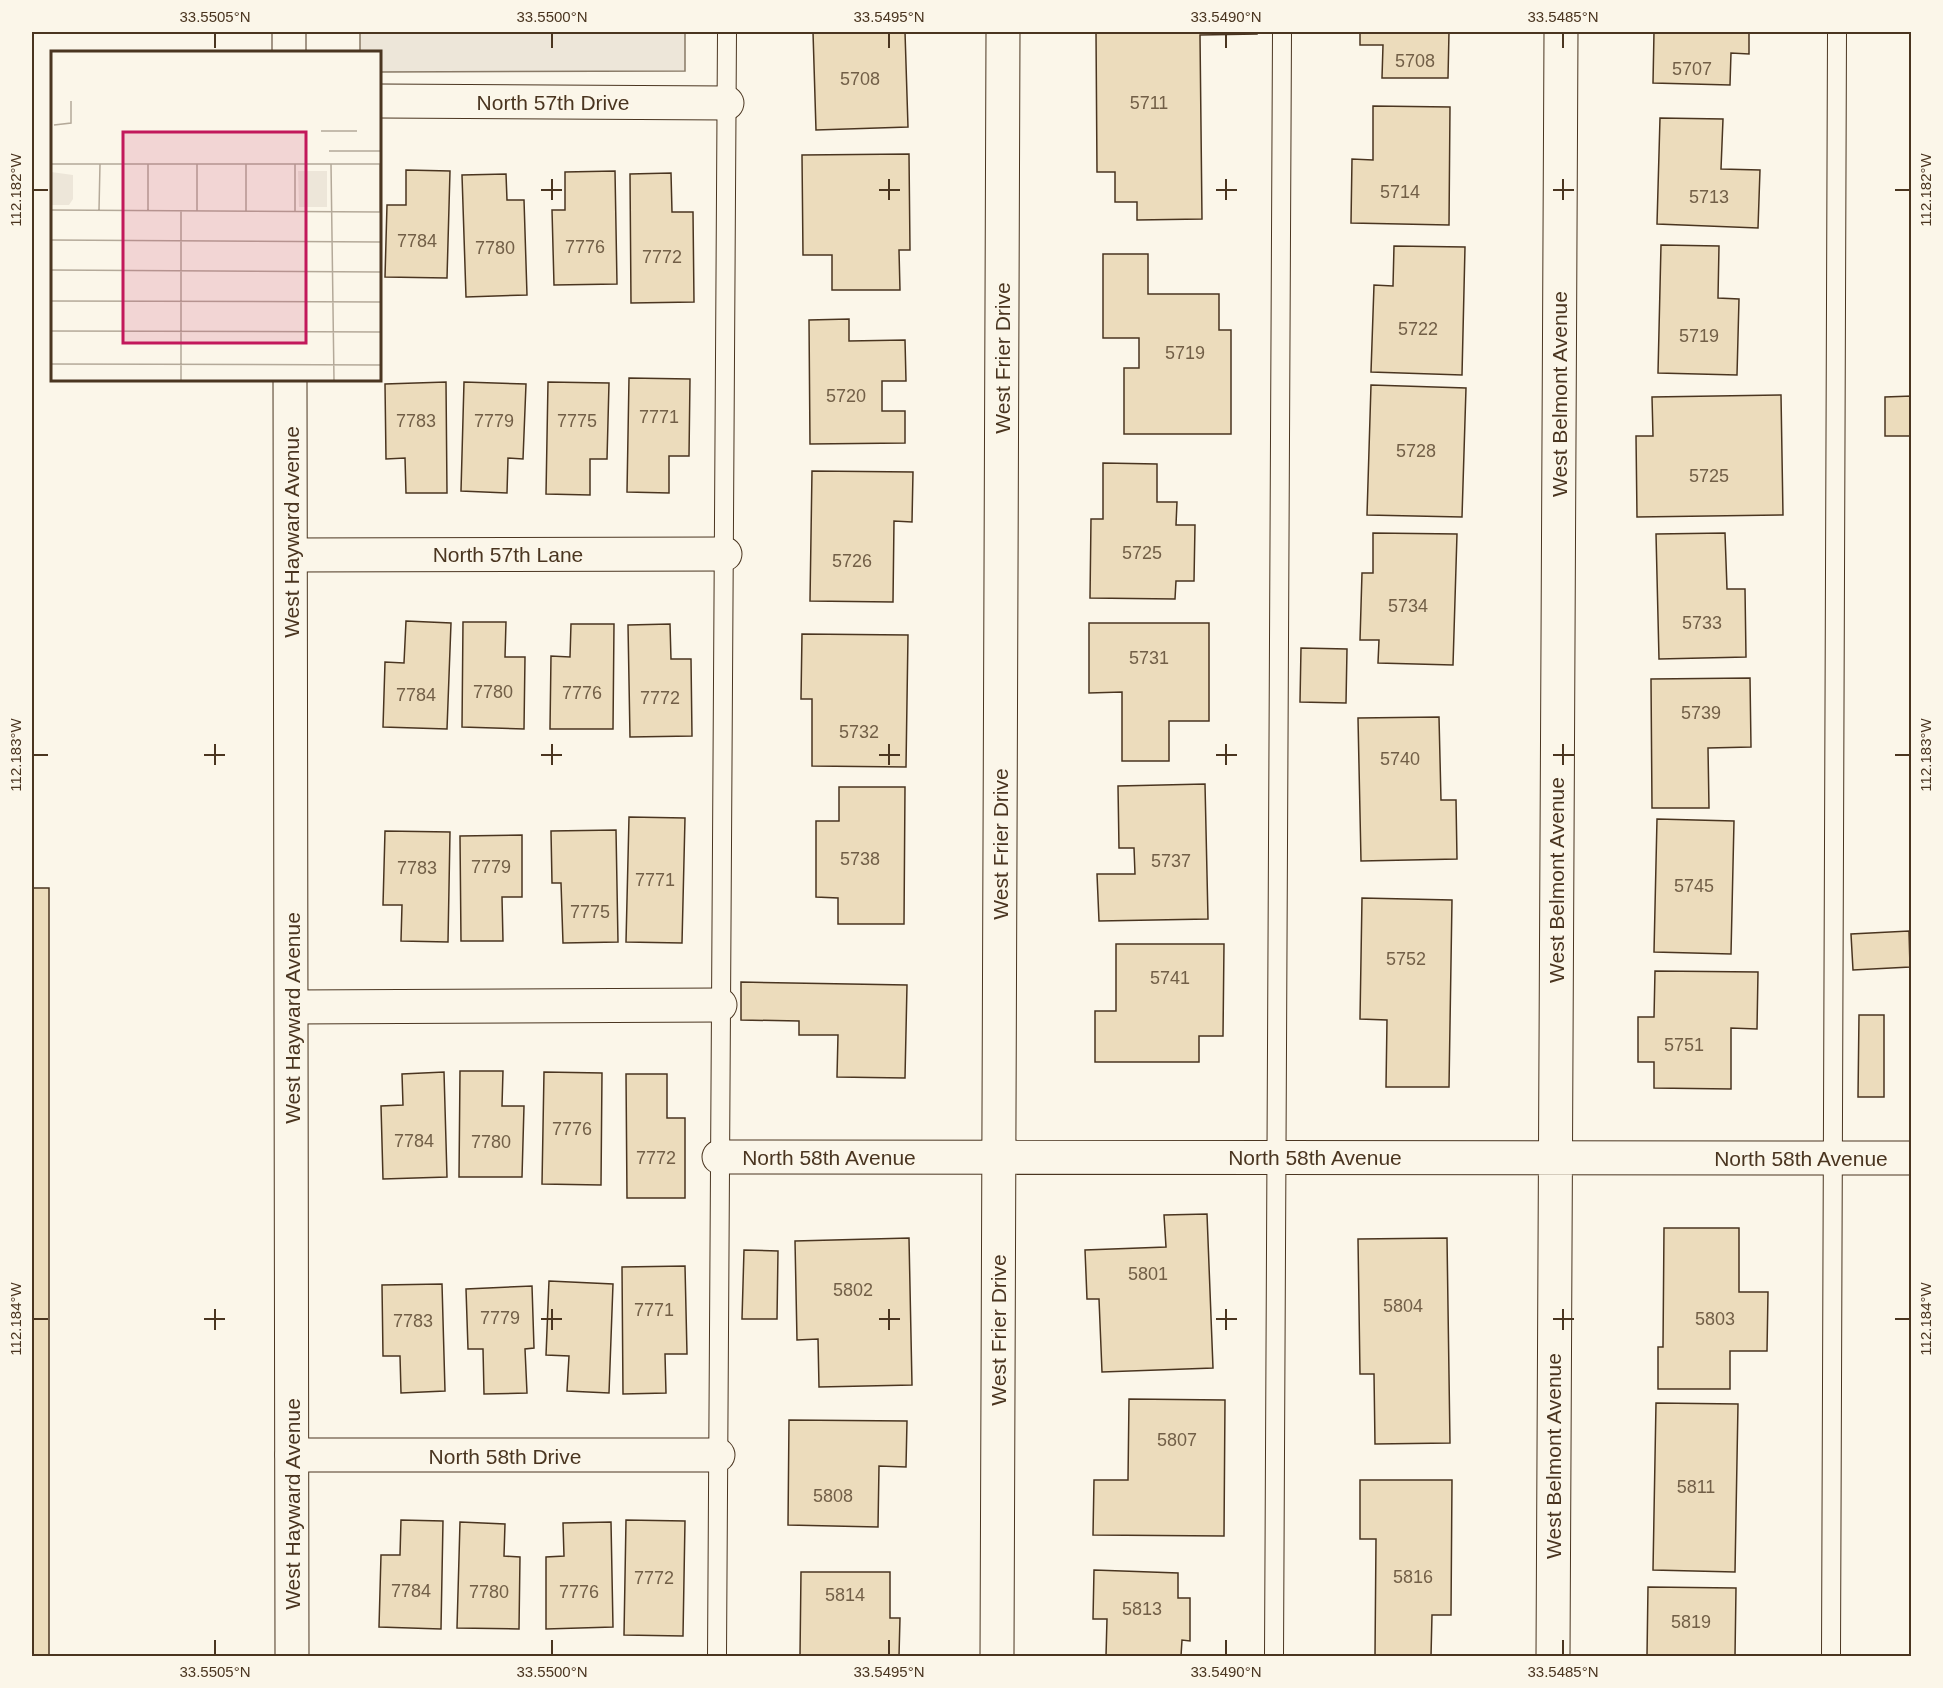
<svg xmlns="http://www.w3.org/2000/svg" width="1943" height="1688" font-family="Helvetica,sans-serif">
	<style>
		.green { fill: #ede6d9; stroke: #887966; stroke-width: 1.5 }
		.building { fill: #ecdcbc; stroke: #4a3520; stroke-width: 1.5 }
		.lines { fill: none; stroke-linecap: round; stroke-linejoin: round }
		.lane-casing { stroke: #4a3520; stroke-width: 20 }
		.street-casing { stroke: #4a3520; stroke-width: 35 }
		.secondary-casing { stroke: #4a3520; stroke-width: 35 }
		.lane { stroke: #fbf6e9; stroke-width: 18 }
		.street { stroke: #fbf6e9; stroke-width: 33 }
		.secondary { stroke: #fbf6e9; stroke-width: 33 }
		.ticks { fill: none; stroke: #4a3520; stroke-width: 2 }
		.labels { text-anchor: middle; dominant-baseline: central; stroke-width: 4.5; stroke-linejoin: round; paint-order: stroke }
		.number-label { font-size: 18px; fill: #725f47 }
		.street-label { font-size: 21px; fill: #4a3520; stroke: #fbf6e9 }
		.inset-road { fill: none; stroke: #b4a999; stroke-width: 1.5 }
		.view { fill: #c2185b; fill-opacity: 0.15; stroke: #c2185b; stroke-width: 3 }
		.inset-edge { fill: none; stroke: #4a3520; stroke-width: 3 }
		.neatline { fill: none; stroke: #4a3520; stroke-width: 2 }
		.ticks-label { font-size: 15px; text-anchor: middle; fill: #4a3520 }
	</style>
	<rect width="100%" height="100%" fill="#fbf6e9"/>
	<path class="green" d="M360,32H685V71L380,72V52H360Z"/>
	<path class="building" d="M813,32H905L908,127L816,130Z
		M1096,32H1257V34L1200,35L1202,219L1137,220V202H1115V172H1097Z
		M1360,32H1449L1448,78H1382L1383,45H1360Z
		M1654,32H1749V54L1731,53L1730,85L1653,83Z
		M1373,106L1450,107L1449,225L1351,223L1352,159L1373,160Z
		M1660,118L1723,119L1721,169L1760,170L1758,228L1657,224Z
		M909,154L910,250H899L900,290H832V255H803L802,155Z
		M406,170L450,171L447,278L385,277L387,205H406Z
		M615,171L617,284L554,285L552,210H565V172Z
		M671,173L672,212H693L694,302L631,303L630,174Z
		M506,174L507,200H524L527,295L466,297L462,175Z
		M1661,245L1719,246L1718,298L1739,299L1737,375L1658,373Z
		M1394,246L1465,247L1462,375L1371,372L1374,285L1393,286Z
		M1103,254H1148V294H1219V330H1231V434H1124V368H1139V338H1103Z
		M849,319V341L905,340L906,381H882V411H905V443L810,444L809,320Z
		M629,378L690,379L689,456H669V493L627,492Z
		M446,382L447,493H406L405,458L386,459L385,384Z
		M464,382L526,384L523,459L508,458L507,493L461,491Z
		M548,382L609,383L607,459H590V495L546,494Z
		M1371,385L1466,388L1462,517L1367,515Z
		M1781,395L1783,515L1637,517L1636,436H1653L1652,397Z
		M1912,396V436H1885V397Z
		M1103,463L1157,464V502H1177L1176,525H1195L1194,581H1176L1175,599L1090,598L1091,519H1103Z
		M812,471L913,472L912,522L894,521L893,602L810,601Z
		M1373,533L1457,534L1453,665L1378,663L1379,640H1360L1362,573H1373Z
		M1725,533L1727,589H1745L1746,657L1659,659L1656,534Z
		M406,621L451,623L447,729L383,727L385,662L404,663Z
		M463,622H506L505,657H525L524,729L462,727Z
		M1089,623H1209V721H1169V761H1122V692L1089,693Z
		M571,624H614L613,729H550L551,656L570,657Z
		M670,624L671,659H691L692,736L630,737L628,625Z
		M802,634L908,635L906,767L812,766V699H801Z
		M1301,648L1347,649L1346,703L1300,702Z
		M1750,678L1751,747L1708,748L1709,808H1652L1651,679Z
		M1439,717L1441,800H1456L1457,859L1361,861L1358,718Z
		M1205,784L1208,919L1099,921L1097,874H1135L1134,848H1119L1118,786Z
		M839,787H905L904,924H838V898L816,897V821H839Z
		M629,817L685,818L682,943L626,942Z
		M1657,819L1734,821L1731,954L1654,952Z
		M616,830L618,942L563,943L561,883H552L551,831Z
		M385,831L450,832L448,942L401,941L402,905H383Z
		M522,835V897H502L503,941H461L460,836Z
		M32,888H49V1656H32Z
		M1362,898L1452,900L1449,1087H1386L1387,1020L1360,1019Z
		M1909,931L1910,967L1853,970L1851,934Z
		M1116,944H1224L1223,1036H1199V1062H1095V1011H1116Z
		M1655,971L1758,972L1757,1029L1731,1028V1089L1654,1088V1062H1638V1017H1654Z
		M741,982L907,985L905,1078L837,1077L838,1035H799V1021L741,1020Z
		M1859,1015H1884V1097H1858Z
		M460,1071H503L502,1106H524L522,1177H459Z
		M444,1072L447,1177L383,1179L381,1106L403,1105L402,1074Z
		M544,1072L602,1073L601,1185L542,1184Z
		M626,1074H667V1118H685V1198H627Z
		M1207,1214L1213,1368L1102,1372L1099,1299H1087L1085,1250L1166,1247L1164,1215Z
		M1664,1228H1739V1292H1768L1767,1351H1730V1389H1658V1347H1663Z
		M909,1238L912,1385L819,1387L818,1339L797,1340L795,1241Z
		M1447,1238L1450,1443L1375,1444L1374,1374H1360L1358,1239Z
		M744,1250L778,1251L777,1319H742Z
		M685,1266L687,1354H665L666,1393L623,1394L622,1267Z
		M549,1281L613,1284L609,1393L567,1391L569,1356L546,1355Z
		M442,1284L445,1391L401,1393L400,1356H383L382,1285Z
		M532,1286L534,1348L525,1349L527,1393L484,1394L483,1349H468L466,1289Z
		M1129,1399L1225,1400L1224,1536L1093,1535L1094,1480H1128Z
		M1656,1403L1738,1404L1735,1572L1653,1570Z
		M789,1420L907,1421L906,1467L879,1466L878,1527L788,1525Z
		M1360,1480H1452L1451,1615H1432L1431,1656H1375L1376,1539H1360Z
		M401,1520L443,1521L441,1629L379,1627L381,1555H400Z
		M626,1520L685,1521L683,1636L624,1635Z
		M460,1522L505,1524L504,1556L520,1557L519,1629L457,1628Z
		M611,1522L613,1627L546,1629V1557L564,1556L563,1523Z
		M1094,1570L1178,1573V1598H1190V1641L1182,1640L1181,1656H1106L1107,1619H1093Z
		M801,1572H890V1618H900L899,1656H800Z
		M1648,1587L1736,1588L1735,1656H1647Z"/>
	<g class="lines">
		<g class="lane-casing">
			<path id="lane" d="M717,1656L727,32
				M1274,1656L1282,32
				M1831,1656L1837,32"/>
		</g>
		<g class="street-casing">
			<path id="street" d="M380,101L727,103
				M291,555L725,554
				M292,1007L720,1005
				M719,1157L1912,1158
				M292,1455H718
				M997,1656L1003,32
				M1553,1656L1561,32"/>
		</g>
		<g class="secondary-casing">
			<path id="secondary" d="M289,52V32
				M290,380L292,1656"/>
		</g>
		<use href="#lane" class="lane"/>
		<use href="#street" class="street"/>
		<use href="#secondary" class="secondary"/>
	</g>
	<path class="ticks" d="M215,33V48M552,33V48M889,33V48M1226,33V48M1563,33V48M552,179V200M889,179V200M1226,179V200M1563,179V200M33,190H48M541,190H562M879,190H900M1216,190H1237M1553,190H1574M1895,190H1910M215,744V765M552,744V765M889,744V765M1226,744V765M1563,744V765M33,755H48M204,755H225M541,755H562M879,755H900M1216,755H1237M1553,755H1574M1895,755H1910M215,1309V1330M552,1309V1330M889,1309V1330M1226,1309V1330M1563,1309V1330M33,1319H48M204,1319H225M541,1319H562M879,1319H900M1216,1319H1237M1553,1319H1574M1895,1319H1910M215,1640V1655M552,1640V1655M889,1640V1655M1226,1640V1655M1563,1640V1655"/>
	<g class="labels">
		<g class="number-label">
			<text x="1415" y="61">5708</text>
			<text x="1692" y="69">5707</text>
			<text x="860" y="79">5708</text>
			<text x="1149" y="103">5711</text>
			<text x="1400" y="192">5714</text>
			<text x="1709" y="197">5713</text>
			<text x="417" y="241">7784</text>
			<text x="585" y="247">7776</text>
			<text x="495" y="248">7780</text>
			<text x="662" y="257">7772</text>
			<text x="1418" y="329">5722</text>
			<text x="1699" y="336">5719</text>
			<text x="1185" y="353">5719</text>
			<text x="846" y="396">5720</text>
			<text x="659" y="417">7771</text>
			<text x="416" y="421">7783</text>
			<text x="494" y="421">7779</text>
			<text x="577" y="421">7775</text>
			<text x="1416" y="451">5728</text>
			<text x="1709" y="476">5725</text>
			<text x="1142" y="553">5725</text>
			<text x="852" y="561">5726</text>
			<text x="1408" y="606">5734</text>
			<text x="1702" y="623">5733</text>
			<text x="1149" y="658">5731</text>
			<text x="493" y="692">7780</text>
			<text x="582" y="693">7776</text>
			<text x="416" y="695">7784</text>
			<text x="660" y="698">7772</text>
			<text x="1701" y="713">5739</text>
			<text x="859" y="732">5732</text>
			<text x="1400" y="759">5740</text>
			<text x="860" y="859">5738</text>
			<text x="1171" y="861">5737</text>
			<text x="491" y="867">7779</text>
			<text x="417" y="868">7783</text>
			<text x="655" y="880">7771</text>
			<text x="1694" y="886">5745</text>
			<text x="590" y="912">7775</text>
			<text x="1406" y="959">5752</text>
			<text x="1170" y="978">5741</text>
			<text x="1684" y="1045">5751</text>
			<text x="572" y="1129">7776</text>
			<text x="414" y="1141">7784</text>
			<text x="491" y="1142">7780</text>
			<text x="656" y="1158">7772</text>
			<text x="1148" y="1274">5801</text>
			<text x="853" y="1290">5802</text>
			<text x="1403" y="1306">5804</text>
			<text x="654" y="1310">7771</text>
			<text x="500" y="1318">7779</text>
			<text x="1715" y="1319">5803</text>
			<text x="413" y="1321">7783</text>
			<text x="1177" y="1440">5807</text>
			<text x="1696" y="1487">5811</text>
			<text x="833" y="1496">5808</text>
			<text x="1413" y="1577">5816</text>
			<text x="654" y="1578">7772</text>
			<text x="411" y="1591">7784</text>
			<text x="489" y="1592">7780</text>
			<text x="579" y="1592">7776</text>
			<text x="845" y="1595">5814</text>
			<text x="1142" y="1609">5813</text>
			<text x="1691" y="1622">5819</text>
		</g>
		<g class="street-label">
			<text x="553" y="102">North 57th Drive</text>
			<text transform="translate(1002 358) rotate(-90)">West Frier Drive</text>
			<text transform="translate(1559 394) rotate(-90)">West Belmont Avenue</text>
			<text transform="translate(291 532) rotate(-90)">West Hayward Avenue</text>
			<text x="508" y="554">North 57th Lane</text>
			<text transform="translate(1000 844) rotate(-90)">West Frier Drive</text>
			<text transform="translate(1556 880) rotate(-90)">West Belmont Avenue</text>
			<text transform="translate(292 1018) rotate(-90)">West Hayward Avenue</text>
			<text x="829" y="1157">North 58th Avenue</text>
			<text x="1315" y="1157">North 58th Avenue</text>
			<text x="1801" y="1158">North 58th Avenue</text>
			<text transform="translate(998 1330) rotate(-90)">West Frier Drive</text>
			<text x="505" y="1456">North 58th Drive</text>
			<text transform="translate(1553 1456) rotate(-90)">West Belmont Avenue</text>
			<text transform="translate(292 1504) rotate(-90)">West Hayward Avenue</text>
		</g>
	</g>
	<g transform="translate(51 51)">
		<rect width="330" height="330" fill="#fbf6e9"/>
		<path d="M247,120H276V156H248ZM0,121L22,124V148L18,154H0Z" fill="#ede6d9"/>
		<path class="inset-road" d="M3,74L20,72V50M270,80H306M278,100H330M0,113H330M97,113V159M146,113V160M195,113V160M280,113L283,329M0,159L330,161M48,159L49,113M244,160V113M329,161V113M0,189L330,191M0,219L330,221M0,250L330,251M0,280L330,281M0,313L330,314M130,329V159"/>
		<path class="view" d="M72,81H255V292H72Z"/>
		<rect width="330" height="330" class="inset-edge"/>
	</g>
	<rect width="1943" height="1688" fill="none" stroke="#fbf6e9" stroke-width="66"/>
	<rect x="33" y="33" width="1877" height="1622" class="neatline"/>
	<g class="ticks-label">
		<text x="215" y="22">33.5505°N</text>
		<text x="552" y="22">33.5500°N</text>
		<text x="889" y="22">33.5495°N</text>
		<text x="1226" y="22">33.5490°N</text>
		<text x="1563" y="22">33.5485°N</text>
		<text transform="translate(1926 190) rotate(-90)" y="5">112.182°W</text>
		<text transform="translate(16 190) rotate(-90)" y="5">112.182°W</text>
		<text transform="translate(1926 755) rotate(-90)" y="5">112.183°W</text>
		<text transform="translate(16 755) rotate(-90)" y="5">112.183°W</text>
		<text transform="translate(1926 1319) rotate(-90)" y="5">112.184°W</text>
		<text transform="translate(16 1319) rotate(-90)" y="5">112.184°W</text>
		<text x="215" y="1677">33.5505°N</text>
		<text x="552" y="1677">33.5500°N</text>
		<text x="889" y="1677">33.5495°N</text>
		<text x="1226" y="1677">33.5490°N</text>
		<text x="1563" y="1677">33.5485°N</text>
	</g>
</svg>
